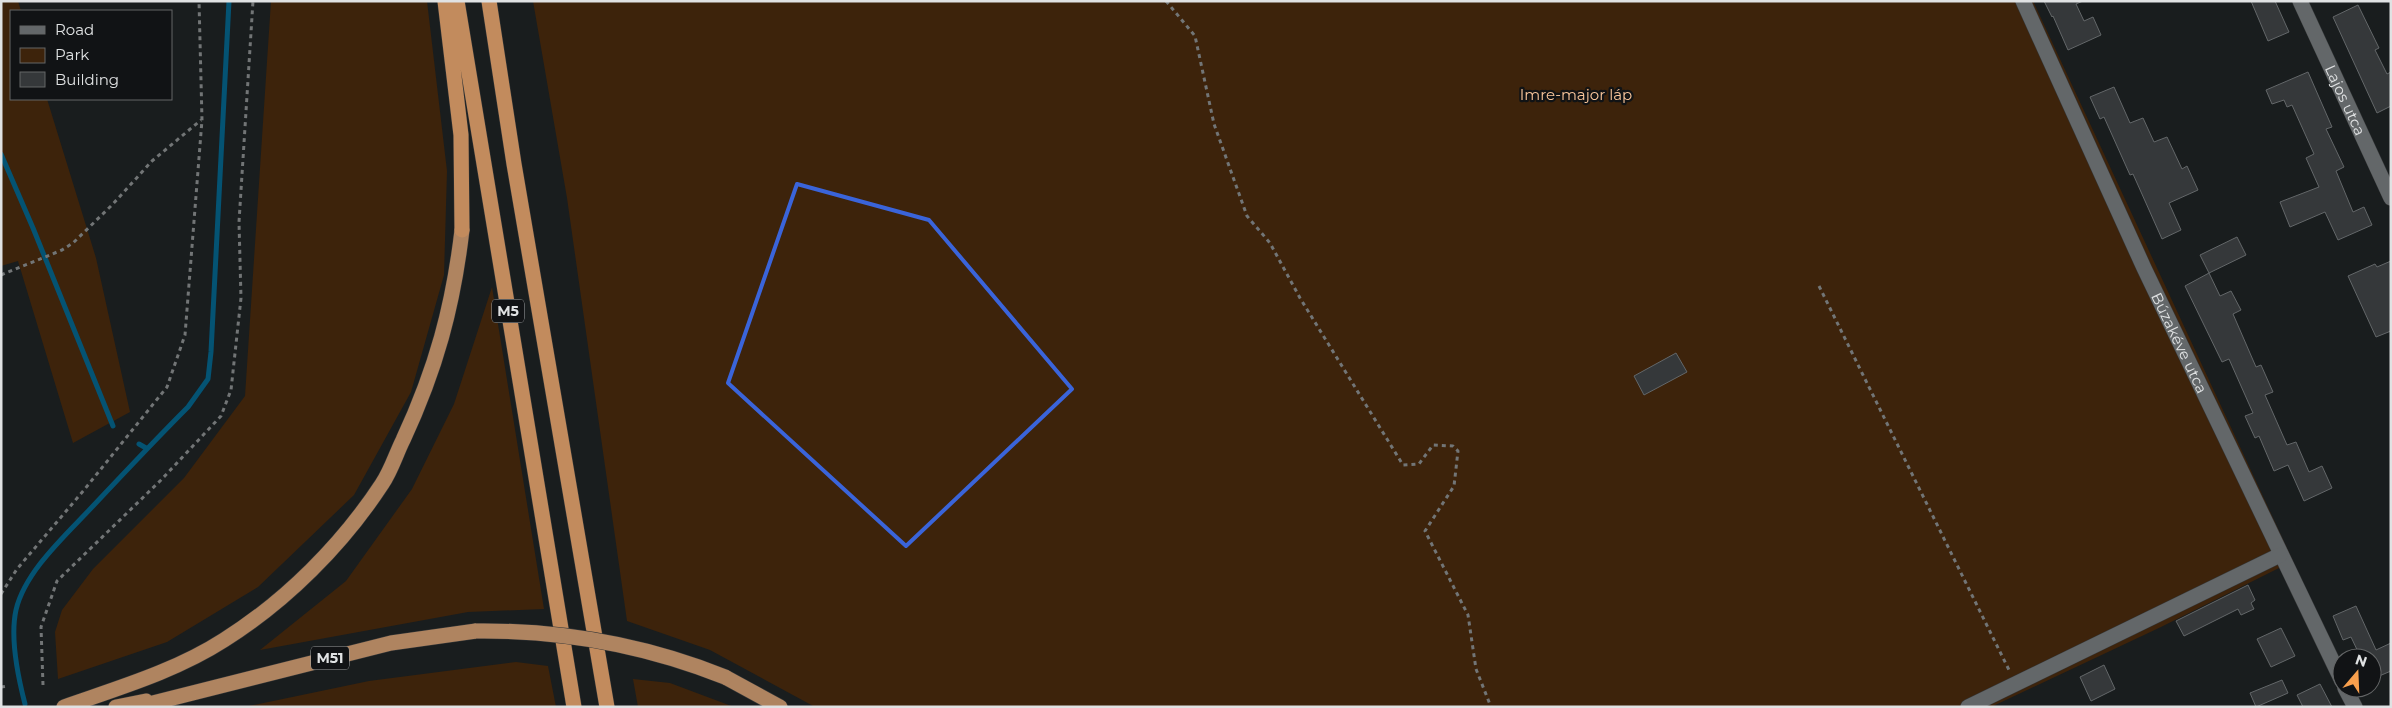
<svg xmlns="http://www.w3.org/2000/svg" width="2392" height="708" font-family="Montserrat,sans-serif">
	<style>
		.green { fill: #3d230b }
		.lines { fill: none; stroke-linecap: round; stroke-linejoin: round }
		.stream { stroke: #045373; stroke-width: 5 }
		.building { fill: #35383a; stroke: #636769 }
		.minor-casing { stroke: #353738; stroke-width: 16 }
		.trunk-casing { stroke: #353738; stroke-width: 16 }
		.motorway-casing { stroke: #353738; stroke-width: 16 }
		.path { stroke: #727576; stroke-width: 3; stroke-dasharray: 4 4; stroke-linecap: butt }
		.minor { stroke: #636769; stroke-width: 15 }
		.trunk { stroke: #af8460; stroke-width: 15 }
		.motorway { stroke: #c28b5d; stroke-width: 15 }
		.trunk-bridge-casing { stroke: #353738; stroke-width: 16; stroke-linecap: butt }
		.trunk-bridge { stroke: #af8460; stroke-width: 15 }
		.marked { fill: none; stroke: #3a64da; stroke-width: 4; stroke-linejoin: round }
		.labels { text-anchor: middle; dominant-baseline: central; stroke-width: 4.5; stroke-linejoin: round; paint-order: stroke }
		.shield { fill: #111315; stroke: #a2a4a5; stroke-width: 1 }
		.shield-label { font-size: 14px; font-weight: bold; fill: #e0e2e3 }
		.park-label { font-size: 15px; fill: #fac69b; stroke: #111315 }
		.street-label { font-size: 15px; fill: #e0e2e3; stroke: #111315 }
	</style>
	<rect width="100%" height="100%" fill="#191d1e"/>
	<path class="green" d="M1,1H18L21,11H11V99H47L96,258L130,412L73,443L18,261L1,266Z
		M271,1H427L447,171L444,275L411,392L354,495L258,587L167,642L58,679L55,632L62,610L93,569L184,478L245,396Z
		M533,1H2033L2293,561L2161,627L1991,707H815L710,650L627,621L567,198Z
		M492,287L544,609L468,612L260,650L346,581L412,489L454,404Z
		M516,662L548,666L556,707H244L369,681Z
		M633,679L670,683L734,707H638Z"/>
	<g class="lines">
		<path class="stream" d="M1,154L33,228L113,426
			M139,444L146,448
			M25,704C18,677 10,637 16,610C25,571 67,534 93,506C124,473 156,439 188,407L208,379L211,352L229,1"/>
	</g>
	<path class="building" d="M2044,1H2083L2076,4L2084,21L2093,17L2101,35L2068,50L2053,16L2052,17Z
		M2251,1H2275L2289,32L2268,41Z
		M2358,5L2379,48L2375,50L2387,74L2391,72V106L2377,113L2333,17Z
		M2308,72L2332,127L2326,129L2344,167L2336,171L2353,212L2364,207L2372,225L2338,240L2325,212L2290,227L2280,202L2319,187L2306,158L2314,154L2292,105L2287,107L2284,100L2272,104L2266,90Z
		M2114,87L2130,123L2143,118L2154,142L2167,137L2182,169L2187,166L2198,190L2169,203L2181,230L2162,239L2133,174L2130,175L2104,117L2100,119L2090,97Z
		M2237,237L2246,255L2209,273L2200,255Z
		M2391,261V331L2376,337L2348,276L2375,264L2377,267Z
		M2209,273L2220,296L2231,291L2241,310L2233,314L2256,367L2261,365L2273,392L2265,395L2287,445L2296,442L2309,472L2322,466L2332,488L2304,501L2288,465L2274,471L2259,436L2255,438L2245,416L2253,413L2229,359L2222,362L2185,286Z
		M1676,353L1687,372L1644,395L1634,376Z
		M2248,585L2255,600L2251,603L2254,609L2241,615L2238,609L2184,636L2176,621Z
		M2356,606L2376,650L2391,643V671L2372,679V658H2361L2351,637L2343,640L2333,616Z
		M2281,628L2295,656L2271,667L2257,639Z
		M2104,665L2115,689L2091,701L2080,677Z
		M2282,680L2288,693L2256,707L2250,693Z
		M2320,684L2332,707H2303L2297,695Z"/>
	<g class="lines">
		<g class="minor-casing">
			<g id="minor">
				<path id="s1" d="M2023,1L2144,268L2342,681"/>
				<path id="s2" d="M2300,1L2391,198"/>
				<path d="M2345,688L2355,707"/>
				<path d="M1968,707L2280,555"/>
			</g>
		</g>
		<g class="trunk-casing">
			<path id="trunk" d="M725,677L780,707
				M64,707C118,688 176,671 224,640C286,601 342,545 382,484C391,471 396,454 403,440C436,369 453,307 462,230
				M116,707L146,701
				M137,707L391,643L476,631"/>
		</g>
		<g class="motorway-casing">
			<path id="motorway" d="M445,1L461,135L462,230
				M457,1L574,707
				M489,1L514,164L607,707"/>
		</g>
		<path class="path" d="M1166,1L1195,36L1214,124L1247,216L1270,243L1300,298L1403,465L1419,464L1433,445L1453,446L1458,451L1454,486L1425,531L1468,615L1476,669L1491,707
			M1,275L62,250L73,243L112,205L152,161L201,120
			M1819,286L2009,670
			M1,594L17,569L84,490L167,387L185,335L202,120L199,1
			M43,685L41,627L57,581L161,480L221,416L231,390L241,298L239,222L253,1
			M1,687L8,686"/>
		<use href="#minor" class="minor"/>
		<use href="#trunk" class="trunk"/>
		<use href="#motorway" class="motorway"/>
		<g class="trunk-bridge-casing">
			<path id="trunk-bridge" d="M476,631C562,630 645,645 725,677"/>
		</g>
		<use href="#trunk-bridge" class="trunk-bridge"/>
	</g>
	<path class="marked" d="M797,184L929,220L1072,389L906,546L728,383Z"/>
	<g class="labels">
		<g class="shield">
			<rect x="492" y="299.5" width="32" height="23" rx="4"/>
			<rect x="311" y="646.5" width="38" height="23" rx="4"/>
		</g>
		<g class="shield-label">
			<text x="508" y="311">M5</text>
			<text x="330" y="658">M51</text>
		</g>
		<g class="park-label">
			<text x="1576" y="94">Imre-major láp</text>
		</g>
		<g class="street-label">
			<text stroke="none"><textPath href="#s2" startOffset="109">Lajos utca</textPath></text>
			<text stroke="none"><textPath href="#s1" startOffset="376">Búzakéve utca</textPath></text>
		</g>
	</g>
	<rect width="2392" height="708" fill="none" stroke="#e0e2e3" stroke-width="5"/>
	<rect x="10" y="10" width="162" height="90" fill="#111315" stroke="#646667"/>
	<rect x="20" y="26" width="25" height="8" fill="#636769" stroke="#646667"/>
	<text x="55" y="35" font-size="15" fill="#e0e2e3">Road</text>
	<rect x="20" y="48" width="25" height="15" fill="#3d230b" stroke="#646667"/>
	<text x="55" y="60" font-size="15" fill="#e0e2e3">Park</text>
	<rect x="20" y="72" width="25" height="15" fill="#35383a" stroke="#646667"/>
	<text x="55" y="85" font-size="15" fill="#e0e2e3">Building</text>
	<g transform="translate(2357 673) rotate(19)"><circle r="24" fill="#111315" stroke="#646667"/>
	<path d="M0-4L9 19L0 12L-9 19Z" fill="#f9a04d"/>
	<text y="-8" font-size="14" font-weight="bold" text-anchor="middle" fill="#e0e2e3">N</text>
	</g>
</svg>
